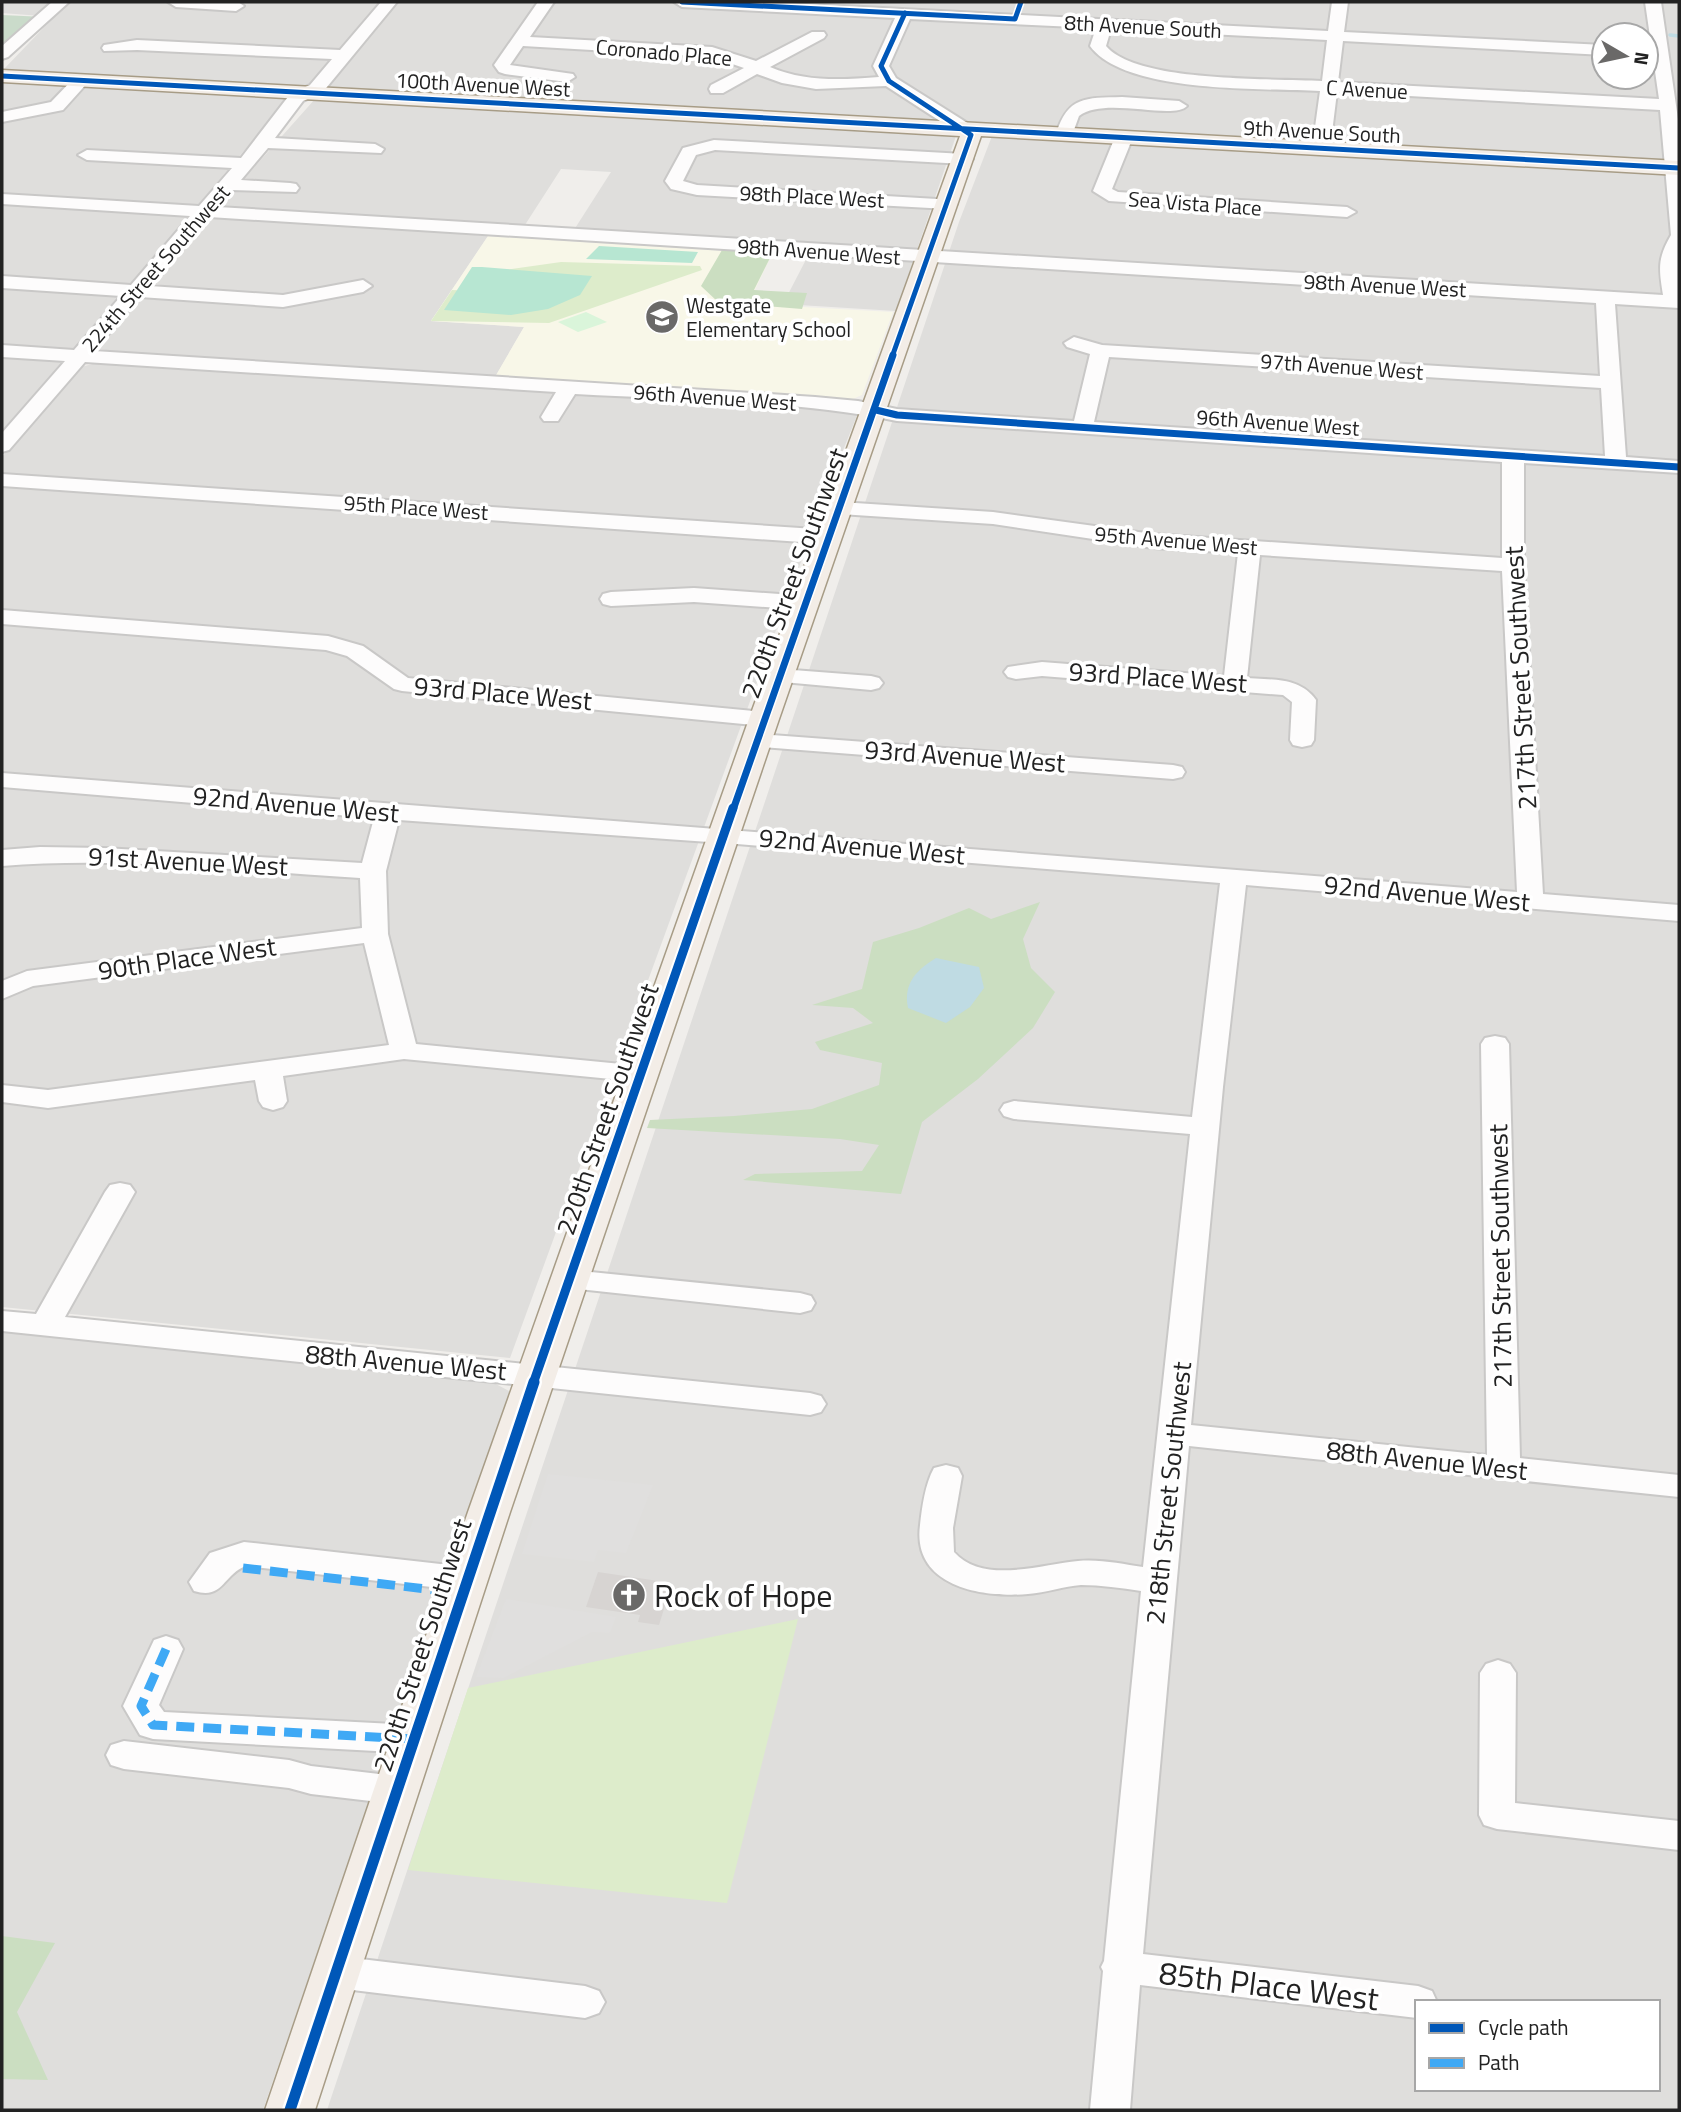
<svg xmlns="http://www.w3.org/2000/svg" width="1681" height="2112" font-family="'Titillium Web',sans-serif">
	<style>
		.residential { fill: #dfdedc; fill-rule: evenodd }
		.education { fill: #f8f7e8 }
		.grass { fill: #ddeccb }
		.forest { fill: #cbdec1 }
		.cemetery { fill: #cadbca }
		.park { fill: #daf5da }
		.pitch { fill: #b7e6d2 }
		.parking { fill: #e0dfde }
		.water { fill: #bfdbe3 }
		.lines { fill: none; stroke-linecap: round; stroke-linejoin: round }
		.stream { stroke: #bfdbe3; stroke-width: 3.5 }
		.building { fill: #d7d4d2 }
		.minor-casing { stroke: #c9c8c7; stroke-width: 4 }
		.major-casing { stroke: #a79c86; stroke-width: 3 }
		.minor { fill: #fdfcfc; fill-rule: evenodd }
		.major { fill: #f3ede7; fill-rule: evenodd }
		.quiet { stroke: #3fa9f5; stroke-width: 9; stroke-dasharray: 18 9; stroke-linecap: butt }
		.cycleway-far3-casing { stroke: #fff; stroke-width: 8 }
		.cycleway-far2-casing { stroke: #fff; stroke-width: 10 }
		.cycleway-far1-casing { stroke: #fff; stroke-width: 13 }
		.cycleway-casing { stroke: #fff; stroke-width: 16 }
		.cycleway-far3 { stroke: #0057b8; stroke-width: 5 }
		.cycleway-far2 { stroke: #0057b8; stroke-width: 7 }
		.cycleway-far1 { stroke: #0057b8; stroke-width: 9 }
		.cycleway { stroke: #0057b8; stroke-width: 11 }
		.labels { text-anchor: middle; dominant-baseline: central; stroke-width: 7; stroke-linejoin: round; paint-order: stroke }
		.far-street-label { font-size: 21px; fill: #222; stroke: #fff }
		.far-poi-label { font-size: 21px; fill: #222; stroke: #fff; text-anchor: start }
		.street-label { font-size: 26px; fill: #222; stroke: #fff }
		.near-poi-label { font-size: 32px; fill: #222; stroke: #fff; text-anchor: start }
		.near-street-label { font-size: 32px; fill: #222; stroke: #fff }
	</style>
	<rect width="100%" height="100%" fill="#f0eeeb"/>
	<path class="residential" d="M2,2H1679V161L3,70L54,17L2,13ZM1604,35H1646V77H1604Z
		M2,81L290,97L74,350L2,346Z
		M315,99L949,134L956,136L896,311L783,304L812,248L572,233L611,172L561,169L523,228L217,209Z
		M992,136L1679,172V2110H327L959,222ZM1417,2002H1658V2089H1417Z
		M211,216L488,236L431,321L524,327L495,377L96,351Z
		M2,355L60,359L63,366L2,436Z
		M100,362L849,411L858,413L813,525L803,529L2,474V457L81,367Z
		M2,486L809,540L510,1358L2,1307V622L308,635L2,611Z
		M2,1332L492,1382L511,1392L263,2110H2Z"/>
	<path class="education" d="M488,236L772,254L748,304L893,312L862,395L853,399L495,377L524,327L431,321Z"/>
	<path class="grass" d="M561,262L700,266L702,270L549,323L431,321L452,290L501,292L505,270Z
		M798,1619L727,1903L408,1870L468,1688Z"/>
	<path class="forest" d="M722,250L772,254L754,290L807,293L802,309L718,302L701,286Z
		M1040,902L1023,939L1031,968L1055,992L1033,1028L978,1079L922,1122L901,1194L743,1180L755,1174L862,1171L879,1145L840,1139L647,1128L650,1120L734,1116L812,1109L879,1085L882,1063L820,1050L815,1042L873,1023L853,1008L812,1005L862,989L873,942L919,928L969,908L991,919Z
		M2,1936L55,1943L17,2012L48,2080L2,2079Z"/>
	<path class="cemetery" d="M2,15L45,17L2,54Z"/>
	<path class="park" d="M586,312L607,322L578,332L558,322Z"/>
	<path class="pitch" d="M599,246L698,252L692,263L586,259Z
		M472,267H482L592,276L580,295L548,309L511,315L444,310Z"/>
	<path class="parking" d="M548,1474L653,1485L626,1553L598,1550L594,1562L522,1554Z
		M506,1599L616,1617L610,1633L592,1632L503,1678L476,1677Z"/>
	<path class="water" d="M936,958L979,967L984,988L970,1007L946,1023L908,1008C903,984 916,970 936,958Z"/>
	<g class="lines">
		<path class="stream" d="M1670,35L1679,36"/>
	</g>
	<path class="building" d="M598,1572L672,1583L659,1625L638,1622L640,1615L586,1607Z"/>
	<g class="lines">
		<g class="minor-casing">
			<path id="minor" d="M52,2H69L8,57L2,59V46Z
				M168,2H238L244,6L236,11L176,7Z
				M381,2H397L322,93L303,101L275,138L375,144L384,149L381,153L268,148L241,180L290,183L296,184L299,188L296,192L232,190L218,207L1663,295C1659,269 1657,259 1671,235L1660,110L1337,92L1330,149L1321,154L1312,149L1320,91C1263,88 1125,94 1090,46L1096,28L910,19L889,66L896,78L969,124L972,128L969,132H957L886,86L816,89L782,83L757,74L723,93H711L709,89L711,85L744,68L712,57L523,46L510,65L573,74L575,77L567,82L505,74L499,72L494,65L538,2H554L530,37L712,47L756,61L812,32H824L826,35L824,38L770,67C805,82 841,80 879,77L873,66L895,18L682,7L674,2H767L1328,31L1332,2H1348L1344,32L1604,45V55L1343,41L1338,82L1659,99L1645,2H1661L1679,126V308L1615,304L1626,457L1679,461V473L1524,463V565L1543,894L1679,905V921L1246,885L1223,1087L1191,1425L1487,1455L1481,1044L1485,1038L1495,1036L1505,1038L1509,1044L1520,1458L1679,1475V1497L1189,1446L1143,1954L1418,1986L1432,1991L1437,2002H1417V2018L1140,1985L1130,2110H1090L1103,1971L1101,1967L1104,1961L1141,1591C1121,1588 1101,1585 1081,1585C1064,1586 1046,1593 1028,1594C981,1598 912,1586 920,1525C922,1507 925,1484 934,1468L946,1465L958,1468L962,1476L953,1528L954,1552C983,1585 1042,1564 1078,1561C1100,1559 1122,1564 1143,1567L1190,1134L1014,1119L1004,1116L1000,1110L1004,1104L1014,1101L1192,1117L1220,883L737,844L399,820L386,871L388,934L416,1044L642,1066L652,1068L656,1074L652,1080L642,1082L404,1059L283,1076L287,1101L283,1107L273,1110L263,1107L259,1101L255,1080L48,1108L2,1102V1085L48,1090L389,1045L364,943L33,986L2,999V981L27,971L362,928L360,878C243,871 119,856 2,866V850L40,847L104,848L362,863L374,818L2,787V773L1517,892L1502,571L1260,555L1247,678C1273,680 1300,677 1316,700L1314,740L1311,745L1302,747L1293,745L1290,740L1292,702L1283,695L1042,676L1016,679L1008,677L1004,672L1008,667L1042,662L1224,676L1238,553L1153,548L993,524L840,514L832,513L829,508L832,503L840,502L993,512L1153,534L1502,558V462L897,421C794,400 680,400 575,394L558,421H544L541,417L556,392L85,362L9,450L2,452V433L65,361L2,357V345L74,350L121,296L2,288V276L131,285L190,216L2,204V194L199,206L232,168L87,160L78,155L87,150L241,158L291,93L310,85L332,59L137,50L104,51L102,48L104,45L137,40L340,50ZM1111,29L1327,40L1322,81C1273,78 1137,83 1106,46ZM209,217L1596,303L1600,376L1102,345L1074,337L1064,343L1067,347L1090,354L1074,421L897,409L858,401L815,397L94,351L140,297L283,307L363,292L372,286L363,280L283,295L150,286ZM1109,357L1601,388L1605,456L1094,422Z
				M82,75L90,80L63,110L2,122V112L51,102L76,76Z
				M1122,97L1179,101L1187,106C1173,121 1105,96 1079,116L1071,138H1059L1056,134C1068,96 1085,98 1122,97Z
				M1124,132L1133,137L1112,189L1118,192L1347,207L1356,212L1347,217L1109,201L1093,191L1115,137Z
				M714,140L964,154L973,159L964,164L715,150L696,155L683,181L697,185L954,200L957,204L948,209L697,195L671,189L665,181L683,148Z
				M2,474L830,530L838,532L841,537L838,542L830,544L2,486Z
				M694,588L807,596L815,598L818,603L815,608L807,610L694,602L611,606L603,604L600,599L603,594L611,592Z
				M2,610L328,636L363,646L408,678L764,712L772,714L776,719L772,724L764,726L402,691L394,689L347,656L326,650L2,624Z
				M780,669L871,676L879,678L883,683L879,688L871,690L772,681L768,676L772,671Z
				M757,734L1173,765L1182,767L1185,772L1182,777L1173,779L748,746L745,741L748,736Z
				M120,1183L130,1185L135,1192L65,1317L810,1393L821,1396L826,1404L821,1412L810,1415L2,1331V1311L36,1314L105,1192L110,1185Z
				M571,1270L800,1293L811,1296L815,1303L811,1310L800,1313L560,1287L556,1280L560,1273Z
				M244,1542L467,1567L479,1570L484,1579L479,1588L467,1591L246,1566C222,1575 224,1600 194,1591L189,1582L210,1553Z
				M166,1636L178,1640L183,1649L159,1705L164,1712L413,1725L426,1729L431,1739L426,1749L413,1753L153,1739L140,1735L123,1706L154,1640Z
				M1498,1660L1510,1664L1516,1673L1515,1803L1679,1821V1850L1497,1829L1484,1825L1479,1815L1480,1673L1486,1664Z
				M124,1741L289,1760L311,1766L396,1776L409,1780L414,1790L409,1800L396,1804L311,1794L289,1788L124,1769L111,1765L106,1755L111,1745Z
				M336,1956L585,1986L599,1991L605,2002L599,2013L585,2018L336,1988L322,1983L317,1972L322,1961Z"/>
		</g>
		<g class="major-casing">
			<path id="major" d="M2,70L1679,161V175L981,136L779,719L510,1512L315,2110H265L468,1512L749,719L960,136L2,82Z"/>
		</g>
		<use href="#minor" class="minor"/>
		<use href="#major" class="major"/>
		<path class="quiet" d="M243,1568L462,1593
			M166,1649L141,1706L153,1725L413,1739"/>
		<g class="cycleway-far3-casing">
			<path id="cycleway-far3" d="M682,2L1015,19L1021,2
				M2,76L1679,168
				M892,357L971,135L889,81L881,66L905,13"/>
		</g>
		<g class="cycleway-far2-casing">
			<path id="cycleway-far2" d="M876,410L897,415L1679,467
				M733,810L893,355"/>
		</g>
		<g class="cycleway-far1-casing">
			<path id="cycleway-far1" d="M533,1384L733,808"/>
		</g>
		<g class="cycleway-casing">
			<path id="cycleway" d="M290,2110L534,1382"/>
		</g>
		<use href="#cycleway-far3" class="cycleway-far3"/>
		<use href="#cycleway-far2" class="cycleway-far2"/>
		<use href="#cycleway-far1" class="cycleway-far1"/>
		<use href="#cycleway" class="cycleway"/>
	</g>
	<defs>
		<g id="school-disc" transform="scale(1.75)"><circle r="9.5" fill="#6a6968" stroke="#fff"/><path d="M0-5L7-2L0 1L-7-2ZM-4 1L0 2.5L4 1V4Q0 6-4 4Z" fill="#fff"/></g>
		<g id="church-disc" transform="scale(1.75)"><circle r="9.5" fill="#6a6968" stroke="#fff"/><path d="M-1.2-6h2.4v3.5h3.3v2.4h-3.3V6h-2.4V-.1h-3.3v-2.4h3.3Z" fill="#fff"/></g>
	</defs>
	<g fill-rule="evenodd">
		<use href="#school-disc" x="662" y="317"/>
		<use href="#church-disc" x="629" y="1595"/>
	</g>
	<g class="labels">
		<g class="far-street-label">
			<text transform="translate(1143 26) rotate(3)">8th Avenue South</text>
			<text transform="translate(664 52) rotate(5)">Coronado Place</text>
			<text transform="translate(483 84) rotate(3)">100th Avenue West</text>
			<text transform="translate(1367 89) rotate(3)">C Avenue</text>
			<text transform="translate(1322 131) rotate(3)">9th Avenue South</text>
			<text transform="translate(812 196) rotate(3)">98th Place West</text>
			<text transform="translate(1195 203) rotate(4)">Sea Vista Place</text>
			<text transform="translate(819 251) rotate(4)">98th Avenue West</text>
			<text transform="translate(155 268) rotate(-49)">224th Street Southwest</text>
			<text transform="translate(1385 285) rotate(3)">98th Avenue West</text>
			<text transform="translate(1342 366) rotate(4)">97th Avenue West</text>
			<text transform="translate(715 397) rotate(4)">96th Avenue West</text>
			<text transform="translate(1278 422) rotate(4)">96th Avenue West</text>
			<text transform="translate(416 507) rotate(4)">95th Place West</text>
			<text transform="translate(1176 540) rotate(5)">95th Avenue West</text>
		</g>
		<g class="far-poi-label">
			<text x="686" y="305">Westgate<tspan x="686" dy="24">Elementary School</tspan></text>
		</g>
		<g class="street-label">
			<text transform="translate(794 573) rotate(-70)">220th Street Southwest</text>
			<text transform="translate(1158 677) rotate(4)">93rd Place West</text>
			<text transform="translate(1520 678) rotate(-93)">217th Street Southwest</text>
			<text transform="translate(503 693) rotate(5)">93rd Place West</text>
			<text transform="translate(965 756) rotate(4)">93rd Avenue West</text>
			<text transform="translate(296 804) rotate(5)">92nd Avenue West</text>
			<text transform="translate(862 846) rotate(5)">92nd Avenue West</text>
			<text transform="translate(188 861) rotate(3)">91st Avenue West</text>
			<text transform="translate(1427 893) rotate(5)">92nd Avenue West</text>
			<text transform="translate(187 958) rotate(-8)">90th Place West</text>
			<text transform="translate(607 1109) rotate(-71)">220th Street Southwest</text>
			<text transform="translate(1500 1256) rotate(-91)">217th Street Southwest</text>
			<text transform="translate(406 1362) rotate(5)">88th Avenue West</text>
			<text transform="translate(1427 1460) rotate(6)">88th Avenue West</text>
			<text transform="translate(1168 1493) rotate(-84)">218th Street Southwest</text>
			<text transform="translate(422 1645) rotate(-72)">220th Street Southwest</text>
		</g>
		<g class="near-poi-label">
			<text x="654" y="1595">Rock of Hope</text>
		</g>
		<g class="near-street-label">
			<text transform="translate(1269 1985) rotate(7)">85th Place West</text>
		</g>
	</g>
	<rect width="1681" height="2112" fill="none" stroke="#222222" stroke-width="7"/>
	<rect x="1415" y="2000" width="245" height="91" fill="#ffffff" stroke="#a7a7a7" stroke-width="2"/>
	<rect x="1429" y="2023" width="35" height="10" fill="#0057b8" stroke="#a7a7a7" stroke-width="2"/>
	<text x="1478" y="2035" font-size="21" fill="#222222">Cycle path</text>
	<rect x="1429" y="2058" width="35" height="10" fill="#3fa9f5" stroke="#a7a7a7" stroke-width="2"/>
	<text x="1478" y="2070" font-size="21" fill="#222222">Path</text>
	<g transform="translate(1625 56) rotate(99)"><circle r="33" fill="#ffffff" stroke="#a7a7a7" stroke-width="2"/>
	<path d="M0-5L12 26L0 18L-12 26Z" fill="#6a6968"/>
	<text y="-10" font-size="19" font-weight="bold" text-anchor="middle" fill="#222222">N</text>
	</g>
</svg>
